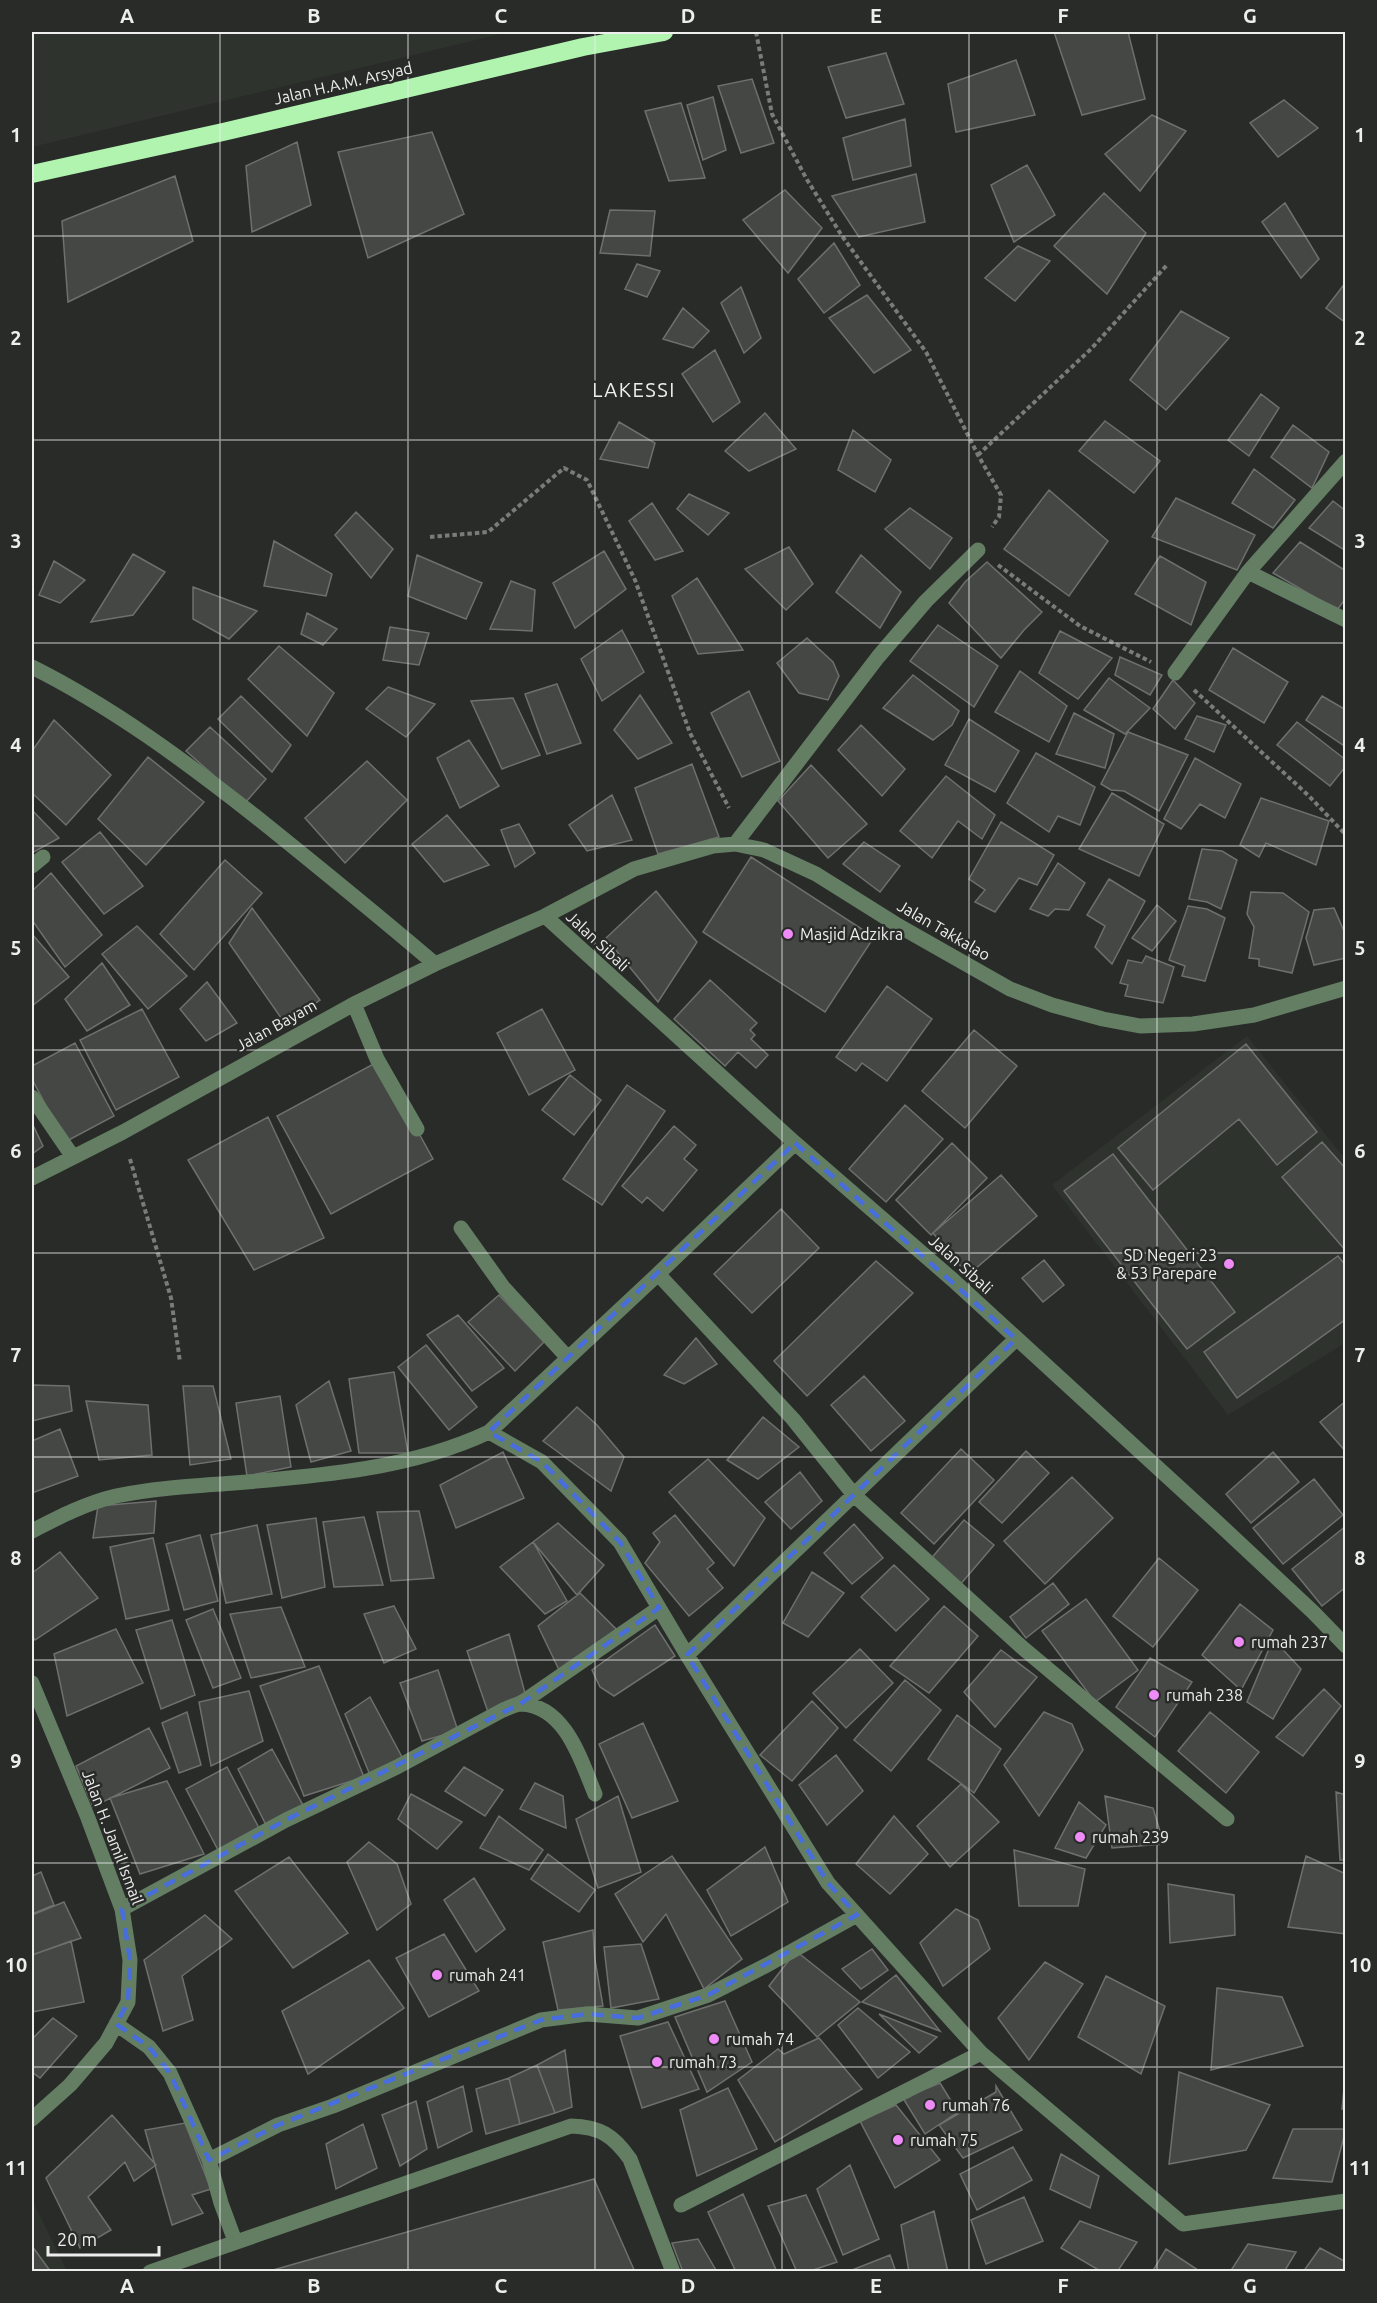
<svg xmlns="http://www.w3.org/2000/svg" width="1377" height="2303" font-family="Ubuntu,sans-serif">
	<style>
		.built { fill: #2e342d }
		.building { fill: #454745; stroke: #6d706d; stroke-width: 1.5 }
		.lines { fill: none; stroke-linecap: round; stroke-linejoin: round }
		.path { stroke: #7a7c7a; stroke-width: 4; stroke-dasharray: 4.5 3; stroke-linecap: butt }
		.minor { stroke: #647e63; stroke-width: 15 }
		.highway { stroke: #b1f4b0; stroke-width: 18 }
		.marked { fill: none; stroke: #476edc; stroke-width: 4.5; stroke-dasharray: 12 8; stroke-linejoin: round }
		.grid { fill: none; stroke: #edeeed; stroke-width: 1.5; stroke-opacity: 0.55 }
		.poi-dot { fill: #ef8bf7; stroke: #292b29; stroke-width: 2 }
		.labels { text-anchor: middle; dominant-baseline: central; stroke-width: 5; stroke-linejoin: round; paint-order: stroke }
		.street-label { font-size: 16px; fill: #edeeed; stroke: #292b29 }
		.poi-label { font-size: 16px; fill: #edeeed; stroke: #292b29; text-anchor: start }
		.quarter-label { font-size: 20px; letter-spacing: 1.5px; fill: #edeeed; stroke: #292b29 }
		.neatline { fill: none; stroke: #edeeed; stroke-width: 2 }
		.grid-label { font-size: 20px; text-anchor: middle; font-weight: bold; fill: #edeeed }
	</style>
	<rect width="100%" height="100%" fill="#292b29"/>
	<path class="built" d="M32,32H509L32,147Z
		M1247,1036L1345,1159V1343L1228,1415L1052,1185Z
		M32,2200L67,2271H32Z"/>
	<path class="building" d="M1054,32H1128L1145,99L1082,115Z
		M886,53L904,104L846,118L828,67Z
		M1016,60L1035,115L956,132L948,84Z
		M752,79L774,143L741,153L718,86Z
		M713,97L726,150L703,160L687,105Z
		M1284,100L1318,128L1278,157L1250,123Z
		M681,103L705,178L669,181L645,111Z
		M1152,115L1186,131L1140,191L1105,154Z
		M905,119L911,166L853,180L843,138Z
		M432,132L464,214L368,258L338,152Z
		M297,142L311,205L252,232L246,166Z
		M1027,165L1055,215L1014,242L991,185Z
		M916,174L925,222L859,237L832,196Z
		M175,176L193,241L68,302L62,221Z
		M785,190L822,228L788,273L743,220Z
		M1104,193L1146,233L1107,294L1054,246Z
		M1285,203L1319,259L1301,278L1262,222Z
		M610,210L655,211L650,256L600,253Z
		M834,243L860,285L824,313L798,279Z
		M1018,246L1050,261L1015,301L985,278Z
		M637,264L660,271L647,297L625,289Z
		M1346,282V323L1326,308Z
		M741,287L761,338L744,353L721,303Z
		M867,295L911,350L874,373L829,318Z
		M683,308L709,331L693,348L663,339Z
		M1181,311L1229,338L1166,410L1130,380Z
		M715,350L740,402L713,422L682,374Z
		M1261,394L1279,408L1249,456L1228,440Z
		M765,413L796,449L749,471L725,451Z
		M1105,421L1160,461L1134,493L1079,451Z
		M619,422L655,443L648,468L600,459Z
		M1293,425L1329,452L1312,488L1271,457Z
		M853,430L891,460L875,492L838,470Z
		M1254,469L1295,500L1273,528L1232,503Z
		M1049,490L1108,541L1069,596L1004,549Z
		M689,494L729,513L708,535L677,509Z
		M1176,498L1255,535L1237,570L1152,537Z
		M1333,501L1346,511V551L1309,528Z
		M652,503L683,551L655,560L629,521Z
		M910,508L952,538L930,569L885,529Z
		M356,512L393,549L371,578L335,535Z
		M274,541L332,574L326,596L264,586Z
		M1300,542L1346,571V598L1337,610L1273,573Z
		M789,547L813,584L786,610L745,569Z
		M604,551L626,589L575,628L553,583Z
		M133,554L165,572L133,615L91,622Z
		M417,555L482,583L466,619L408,596Z
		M861,555L901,592L880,628L836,592Z
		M1160,556L1206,582L1191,625L1135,594Z
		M54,561L85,580L60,603L39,595Z
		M987,562L1042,612L1024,630L1001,658L949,603L965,582Z
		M697,578L743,650L698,654L672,596Z
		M511,581L535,590L532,631L490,629Z
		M193,587L257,611L229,639L193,619Z
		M307,613L337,629L323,645L301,634Z
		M938,625L998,666L974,707L910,661Z
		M390,627L429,633L419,665L383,660Z
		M622,630L644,672L602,701L581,659Z
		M1060,631L1112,658L1078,699L1039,673Z
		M807,638L833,662L839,676L828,700L799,693L777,663Z
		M279,646L334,693L307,736L248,679Z
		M1233,648L1288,682L1264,723L1209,690Z
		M1120,657L1162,675L1150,695L1115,675Z
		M1020,671L1067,706L1049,742L995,712Z
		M913,675L959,711L952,725L933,740L883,708Z
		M1109,678L1150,708L1125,734L1084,710Z
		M1173,680L1195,703L1175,729L1153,709Z
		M557,684L581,743L547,754L525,694Z
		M388,687L435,704L406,737L366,709Z
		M749,691L780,761L742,777L711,713Z
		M640,695L672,743L638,759L614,730Z
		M241,696L291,745L272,772L218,719Z
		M1322,696L1346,710V747L1306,720Z
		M513,698L540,755L502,769L471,701Z
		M1074,713L1114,734L1105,768L1056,754Z
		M1197,716L1226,725L1214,752L1185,739Z
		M969,719L1019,751L995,792L945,765Z
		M54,720L111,775L66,825L32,793V751Z
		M1297,722L1346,760V766L1330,786L1277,745Z
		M861,725L905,769L882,796L838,750Z
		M210,727L266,779L245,803L186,751Z
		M1128,732L1188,755L1159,811L1124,791L1111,790L1101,784Z
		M469,740L499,786L460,808L437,758Z
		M1036,753L1095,787L1080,825L1058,816L1049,832L1007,803Z
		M148,757L204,802L146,865L98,819Z
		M1195,758L1241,784L1225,818L1200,804L1181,829L1164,819Z
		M367,761L407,800L345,863L305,818Z
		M692,764L719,837L658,854L635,788Z
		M811,765L867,824L828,858L778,801Z
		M946,776L995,815L982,839L958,821L932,858L900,831Z
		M1112,793L1164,824L1139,876L1079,849Z
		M612,795L632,840L587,851L569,825Z
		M1261,798L1329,821L1316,865L1266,843L1259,857L1240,845Z
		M32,810L59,838L32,853Z
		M447,815L489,865L444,882L412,844Z
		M1001,822L1054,855L1037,885L1019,878L995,912L975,902L985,890L969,879Z
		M519,824L535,853L515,867L501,830Z
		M100,832L143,886L104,914L62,862Z
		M864,842L900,866L880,892L843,864Z
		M1202,849L1222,851L1237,860L1221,909L1207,902L1189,899Z
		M751,857L874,937L825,1012L703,932Z
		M225,860L262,893L194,970L160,934Z
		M1058,863L1085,883L1069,910L1055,909L1048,916L1030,909Z
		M51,873L102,935L65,967L32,920V891Z
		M1109,879L1145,901L1112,964L1095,947L1105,926L1087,915Z
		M656,891L697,942L658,1002L606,938Z
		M1251,892L1283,893L1309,912L1292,973L1259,966V959L1249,958L1254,927L1247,914Z
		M1157,905L1176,921L1152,951L1132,938Z
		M1188,906L1207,909L1225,918L1205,981L1182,976L1185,966L1169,960Z
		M252,908L320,1000L286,1025L229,943Z
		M1334,908L1346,936V958L1314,965L1306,938L1314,910Z
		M137,926L187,976L148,1009L102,954Z
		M32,934L69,977L32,1006Z
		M1146,956L1174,967L1163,1003L1125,996L1128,985L1120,983L1128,960L1142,963Z
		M102,963L130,1005L87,1031L65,999Z
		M710,980L757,1023L750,1030L755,1035L751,1039L768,1055L756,1068L738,1052L725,1066L674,1019Z
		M207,982L237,1023L206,1041L180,1009Z
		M887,986L932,1019L887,1081L862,1063L856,1071L836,1057Z
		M142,1009L179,1077L116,1110L80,1040Z
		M542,1009L575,1070L529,1095L497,1033Z
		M974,1030L1017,1066L965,1128L922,1091Z
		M75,1043L114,1116L65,1142L32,1079V1066Z
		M1246,1044L1317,1132L1277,1165L1239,1119L1153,1190L1118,1148Z
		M379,1061L433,1159L331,1214L277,1116Z
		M570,1075L601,1100L574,1135L542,1110Z
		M627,1085L665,1111L602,1205L563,1179Z
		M905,1105L943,1139L886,1202L849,1169Z
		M268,1117L324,1238L254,1270L188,1160Z
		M32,1123L43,1146L32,1154Z
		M674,1126L696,1145L684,1159L697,1170L663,1211L647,1197L642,1203L622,1186Z
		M1322,1142L1346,1169V1251L1282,1177Z
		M952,1143L987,1178L931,1235L896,1200Z
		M1113,1154L1235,1312L1187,1349L1064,1191Z
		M1001,1175L1037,1216L968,1275L933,1233Z
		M781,1209L819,1248L752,1313L714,1274Z
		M1338,1256L1346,1266V1319L1237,1398L1204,1352Z
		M1044,1260L1064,1285L1043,1302L1022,1278Z
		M876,1261L913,1293L807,1396L774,1361Z
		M499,1295L544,1342L515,1371L468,1322Z
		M458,1315L504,1368L472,1391L427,1335Z
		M696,1338L717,1364L684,1384L664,1375Z
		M426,1345L477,1407L449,1430L398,1367Z
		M394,1372L408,1453H359L349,1379Z
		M864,1376L905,1421L871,1451L831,1405Z
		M329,1381L351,1451L311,1462L296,1405Z
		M32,1385L69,1386L72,1411L32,1421Z
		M183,1386H213L231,1459L190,1465Z
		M280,1396L291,1467L247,1476L236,1403Z
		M86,1401L148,1405L152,1455L99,1460Z
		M1346,1401V1452L1320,1422Z
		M577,1407L597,1425L624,1457L611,1491L543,1441Z
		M763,1417L799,1447L758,1479L727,1460Z
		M60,1429L78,1476L32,1493V1441Z
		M961,1449L994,1480L934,1544L901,1513Z
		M1026,1451L1049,1473L1002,1523L979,1502Z
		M503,1452L524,1498L456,1528L440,1485Z
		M1273,1452L1299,1482L1251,1523L1226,1494Z
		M708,1459L765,1518L734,1566L669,1492Z
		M800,1472L822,1501L791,1529L765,1502Z
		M1072,1477L1113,1518L1045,1584L1004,1541Z
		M1314,1479L1343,1515L1283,1564L1253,1528Z
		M156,1501L154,1533L93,1538L98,1506Z
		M419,1511L434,1578L391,1581L377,1512Z
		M675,1515L714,1563L707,1569L723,1588L689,1616L645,1563L660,1542L653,1533Z
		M364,1517L383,1585L334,1587L323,1522Z
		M316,1518L325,1587L282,1598L267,1525Z
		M964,1520L994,1545L959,1586L929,1561Z
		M558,1523L604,1565L577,1595L533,1542Z
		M854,1524L883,1558L852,1584L824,1553Z
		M257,1525L272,1594L226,1603L211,1535Z
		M1346,1526V1587L1322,1606L1292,1569Z
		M200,1535L218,1601L184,1610L166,1544Z
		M153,1538L169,1610L126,1619L110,1547Z
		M533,1542L567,1601L545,1614L500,1567Z
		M60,1552L98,1598L35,1640L32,1636V1573Z
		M1159,1558L1198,1590L1153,1647L1113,1616Z
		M894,1565L929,1599L896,1631L861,1597Z
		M812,1572L844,1593L808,1637L783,1623Z
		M1053,1583L1069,1604L1026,1638L1010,1617Z
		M580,1593L620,1633L560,1672L538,1626Z
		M1086,1599L1138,1670L1095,1702L1042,1631Z
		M1240,1604L1273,1630L1241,1690L1202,1655Z
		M394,1606L416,1649L384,1663L364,1614Z
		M944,1606L978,1636L929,1693L890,1666Z
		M281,1607L305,1667L251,1678L230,1614Z
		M213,1609L241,1678L213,1688L186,1620Z
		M172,1620L195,1695L161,1709L136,1630Z
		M655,1625L675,1656L614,1696L600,1687L592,1670Z
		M116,1629L143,1683L67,1716L54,1654Z
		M509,1634L525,1693L488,1712L467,1651Z
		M1273,1639L1301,1669L1273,1719L1247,1702Z
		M860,1649L893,1683L846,1728L813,1693Z
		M1001,1650L1037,1677L995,1727L964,1692Z
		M1150,1658L1192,1682L1155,1737L1116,1707Z
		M319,1666L364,1777L304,1796L260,1686Z
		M438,1670L458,1731L422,1741L400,1683Z
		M905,1680L941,1710L891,1771L854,1740Z
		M1324,1689L1341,1706L1303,1756L1276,1737Z
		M249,1691L263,1741L211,1766L199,1702Z
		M370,1697L403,1759L370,1775L345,1714Z
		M812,1701L838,1728L792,1781L760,1755Z
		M187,1712L201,1765L179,1773L162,1723Z
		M1044,1712L1072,1724L1083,1750L1039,1816L1004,1765Z
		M1210,1712L1259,1752L1226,1793L1178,1751Z
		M957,1715L1001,1749L974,1793L928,1759Z
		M643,1723L678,1801L632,1818L599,1744Z
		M149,1728L170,1768L93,1807L76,1766Z
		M272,1749L304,1807L266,1825L238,1769Z
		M836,1755L863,1791L827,1825L799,1785Z
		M227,1767L259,1828L218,1850L186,1789Z
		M464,1767L503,1790L485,1816L445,1791Z
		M167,1781L204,1854L140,1874L110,1798Z
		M535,1783L563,1796L566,1828L520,1809Z
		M961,1784L999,1822L950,1867L917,1826Z
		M1336,1792L1346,1795V1860H1340Z
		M411,1794L462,1822L437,1849L398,1819Z
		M618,1796L641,1872L598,1888L576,1819Z
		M1105,1796L1153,1808L1164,1844L1112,1848Z
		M1079,1802L1106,1825L1086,1858L1055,1848Z
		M499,1816L543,1850L529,1870L480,1848Z
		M894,1816L928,1854L890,1894L856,1864Z
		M369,1842L397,1864L411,1904L377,1930L347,1862Z
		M765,1847L788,1902L731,1936L707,1890Z
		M1014,1850L1085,1869L1078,1906H1019Z
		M548,1854L595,1890L579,1912L531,1879Z
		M672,1856L742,1959L704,1989L666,1914L643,1942L615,1894Z
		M1306,1856L1346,1874V1934L1288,1927Z
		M289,1857L348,1933L293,1968L235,1891Z
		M41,1872L54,1905L32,1914V1876Z
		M474,1878L505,1929L476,1952L444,1900Z
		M1168,1884L1234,1895L1235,1935L1170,1943Z
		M64,1902L81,1938L32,1955V1915Z
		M956,1909L978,1920L990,1949L943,1986L920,1943Z
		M205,1915L232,1939L182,1976L193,2020L163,2031L144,1960Z
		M593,1930L595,1960L603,2006L558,2010L543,1942Z
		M444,1934L479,1991L429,2017L396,1958Z
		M71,1941L84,2002L32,2012V1955Z
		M641,1944L659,1999L611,2008L604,1947Z
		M872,1949L888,1970L861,1989L842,1969Z
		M796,1951L860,2002L817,2037L769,1986Z
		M369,1960L404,2008L308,2074L282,2011Z
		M1045,1962L1083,1984L1029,2060L998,2018Z
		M896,1975L940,2031L862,2002Z
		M1106,1976L1165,2006L1141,2074L1078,2037Z
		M1217,1988L1282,1997L1303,2046L1211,2070Z
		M725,2001L752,2062L707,2092L675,2017Z
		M858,2008L910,2052L878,2078L838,2025Z
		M879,2014L937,2037L919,2053Z
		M53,2018L77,2036L40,2078L32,2072V2039Z
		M668,2022L699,2089L642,2108L620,2036Z
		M819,2038L862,2089L775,2142L738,2080L778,2049L784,2054Z
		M565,2050L572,2107L555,2113L537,2065Z
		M537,2065L555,2113L520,2124L509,2078Z
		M1346,2068V2108L1342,2109Z
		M1179,2072L1270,2105L1246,2150L1169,2164Z
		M509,2078L520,2124L486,2134L476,2089Z
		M940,2083L958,2112L925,2134L903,2098Z
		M463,2086L472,2131L438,2148L427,2102Z
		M996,2086L1022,2130L963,2158L939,2125L996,2092Z
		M728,2088L757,2149L697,2176L680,2110Z
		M416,2101L427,2149L400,2166L382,2115Z
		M896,2105L940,2160L895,2188L860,2121Z
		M112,2115L156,2165L134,2181L125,2162L88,2197L111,2230L80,2248L46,2178Z
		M185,2123L211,2189L192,2195L203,2213L172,2225L145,2130Z
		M363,2124L377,2168L336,2189L326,2144Z
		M1293,2129H1346L1332,2182L1273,2178Z
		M1013,2147L1032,2180L977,2210L960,2174Z
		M1061,2154L1099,2176L1090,2208L1050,2189Z
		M850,2165L879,2239L843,2255L817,2189Z
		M594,2179L635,2272H266Z
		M743,2194L777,2272H736L708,2212Z
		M806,2195L837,2262L807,2272H797L768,2206Z
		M1024,2197L1043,2241L986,2264L971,2220Z
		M934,2211L948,2272H909L901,2225Z
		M1080,2221L1137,2242L1117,2272H1102L1061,2248Z
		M698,2239L717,2272H683L672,2243Z
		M1248,2244L1296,2252L1284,2272H1230Z
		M32,2246L51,2272H32Z
		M1320,2248L1346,2262V2272H1303Z
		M1166,2249L1201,2272H1152Z
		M890,2255L896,2272H847Z"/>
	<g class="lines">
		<path class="path" d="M756,32L772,114L806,178L842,236L926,352L978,455L1001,495L999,517L992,527
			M978,455L1091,349L1167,265
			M430,537L488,532L564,468L587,480L635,580L690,733L729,808
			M998,565L1080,626L1151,662
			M1194,690L1309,796L1346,835
			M130,1159L171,1298L180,1362"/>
		<path class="minor" d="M1248,572L1346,461
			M32,667C112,707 185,761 255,816C316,865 376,914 435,964
			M1175,673L1248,572L1346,620
			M735,844L878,657L926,601L978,550
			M32,866L43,857
			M545,916L795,1143L953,1280L1218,1523L1313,1612L1346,1646
			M354,1004L377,1059L417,1129
			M32,1097L73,1157
			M795,1143L658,1274L793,1419L854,1495L1024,1649L1227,1819
			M32,1178L123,1132L354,1004L435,964L545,916L634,869L713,846L735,844L764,850L816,874L899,926L1010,989L1052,1005L1103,1019L1140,1026L1193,1024L1254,1015L1346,988
			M461,1228L503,1287L568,1358
			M489,1432L542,1462L620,1542L687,1655L828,1883L981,2053L1183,2224L1346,2201
			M32,1531C59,1517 86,1503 116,1496C155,1488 195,1486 234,1483C320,1476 411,1469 489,1432L658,1274
			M687,1655L1016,1339
			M32,1683L88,1818L122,1909L130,1960L128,2002L106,2043L70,2085L32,2119
			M520,1704L659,1608
			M122,1909L286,1820L397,1767L503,1710C508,1708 516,1704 521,1704C566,1706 581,1761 595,1794
			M116,2024L149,2047L170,2073L209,2160L221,2203L235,2241
			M209,2160L278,2125L333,2106L541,2020L587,2014L638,2018L708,1995L767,1965L857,1915
			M681,2205L981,2053
			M150,2272L571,2126C600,2127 613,2135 630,2159L673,2272"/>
		<path class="highway" d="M32,174L223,132L583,47L664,32"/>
	</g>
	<path class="marked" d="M795,1143L1016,1339L687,1655L828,1883L857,1915L708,1995L638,2018L587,2014L541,2020L278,2125L209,2160L170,2073L149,2047L116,2024L128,2002L130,1960L122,1909L286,1820L520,1704L659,1608L620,1542L542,1462L489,1432Z"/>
	<path class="grid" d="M220,32V2272M408,32V2272M595,32V2272M782,32V2272M969,32V2272M1157,32V2272M32,236H1346M32,440H1346M32,643H1346M32,846H1346M32,1050H1346M32,1253H1346M32,1457H1346M32,1660H1346M32,1863H1346M32,2067H1346"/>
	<g class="poi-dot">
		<circle cx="788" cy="934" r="6"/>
		<circle cx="1229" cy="1264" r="6"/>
		<circle cx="1239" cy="1642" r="6"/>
		<circle cx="1154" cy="1695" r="6"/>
		<circle cx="1080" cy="1837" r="6"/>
		<circle cx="437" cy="1975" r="6"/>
		<circle cx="714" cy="2039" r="6"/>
		<circle cx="657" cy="2062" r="6"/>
		<circle cx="930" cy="2105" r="6"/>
		<circle cx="898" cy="2140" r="6"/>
	</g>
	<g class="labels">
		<g class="street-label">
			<text transform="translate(343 83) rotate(-13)">Jalan H.A.M. Arsyad</text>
			<text transform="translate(944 930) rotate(30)">Jalan Takkalao</text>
			<text transform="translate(598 941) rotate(43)">Jalan Sibali</text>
			<text transform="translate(276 1025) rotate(-29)">Jalan Bayam</text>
			<text transform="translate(961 1264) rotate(42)">Jalan Sibali</text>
			<text transform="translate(113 1837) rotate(69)">Jalan H. Jamil Ismail</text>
		</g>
		<g class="poi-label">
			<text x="800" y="934">Masjid Adzikra</text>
			<text x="1217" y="1255" text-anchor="end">SD Negeri 23<tspan x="1217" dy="18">&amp; 53 Parepare</tspan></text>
			<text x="1251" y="1642">rumah 237</text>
			<text x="1166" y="1695">rumah 238</text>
			<text x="1092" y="1837">rumah 239</text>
			<text x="449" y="1975">rumah 241</text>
			<text x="726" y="2039">rumah 74</text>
			<text x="669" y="2062">rumah 73</text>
			<text x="942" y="2105">rumah 76</text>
			<text x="910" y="2140">rumah 75</text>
		</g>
		<g class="quarter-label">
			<text x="634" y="389">LAKESSI</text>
		</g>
	</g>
	<rect width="1377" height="2303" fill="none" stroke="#292b29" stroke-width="66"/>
	<path d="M48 2246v9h111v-9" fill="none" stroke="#edeeed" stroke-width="3"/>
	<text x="57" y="2246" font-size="18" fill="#edeeed" stroke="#292b29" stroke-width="4.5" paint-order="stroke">20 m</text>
	<rect x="33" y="33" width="1311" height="2237" class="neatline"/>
	<g class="grid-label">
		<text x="127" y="23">A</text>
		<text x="314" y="23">B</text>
		<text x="501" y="23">C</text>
		<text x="688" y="23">D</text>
		<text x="876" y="23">E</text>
		<text x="1063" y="23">F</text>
		<text x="1250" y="23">G</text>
		<text x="16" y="142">1</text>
		<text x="1360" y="142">1</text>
		<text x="16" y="345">2</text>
		<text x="1360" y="345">2</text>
		<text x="16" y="548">3</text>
		<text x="1360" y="548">3</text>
		<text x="16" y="752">4</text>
		<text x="1360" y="752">4</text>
		<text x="16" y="955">5</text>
		<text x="1360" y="955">5</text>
		<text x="16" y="1158">6</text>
		<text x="1360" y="1158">6</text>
		<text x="16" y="1362">7</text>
		<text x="1360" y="1362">7</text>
		<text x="16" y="1565">8</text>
		<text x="1360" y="1565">8</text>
		<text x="16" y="1768">9</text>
		<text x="1360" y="1768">9</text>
		<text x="16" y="1972">10</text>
		<text x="1360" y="1972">10</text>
		<text x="16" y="2175">11</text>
		<text x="1360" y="2175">11</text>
		<text x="127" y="2293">A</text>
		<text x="314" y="2293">B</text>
		<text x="501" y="2293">C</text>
		<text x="688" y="2293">D</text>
		<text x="876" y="2293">E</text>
		<text x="1063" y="2293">F</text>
		<text x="1250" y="2293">G</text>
	</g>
</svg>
